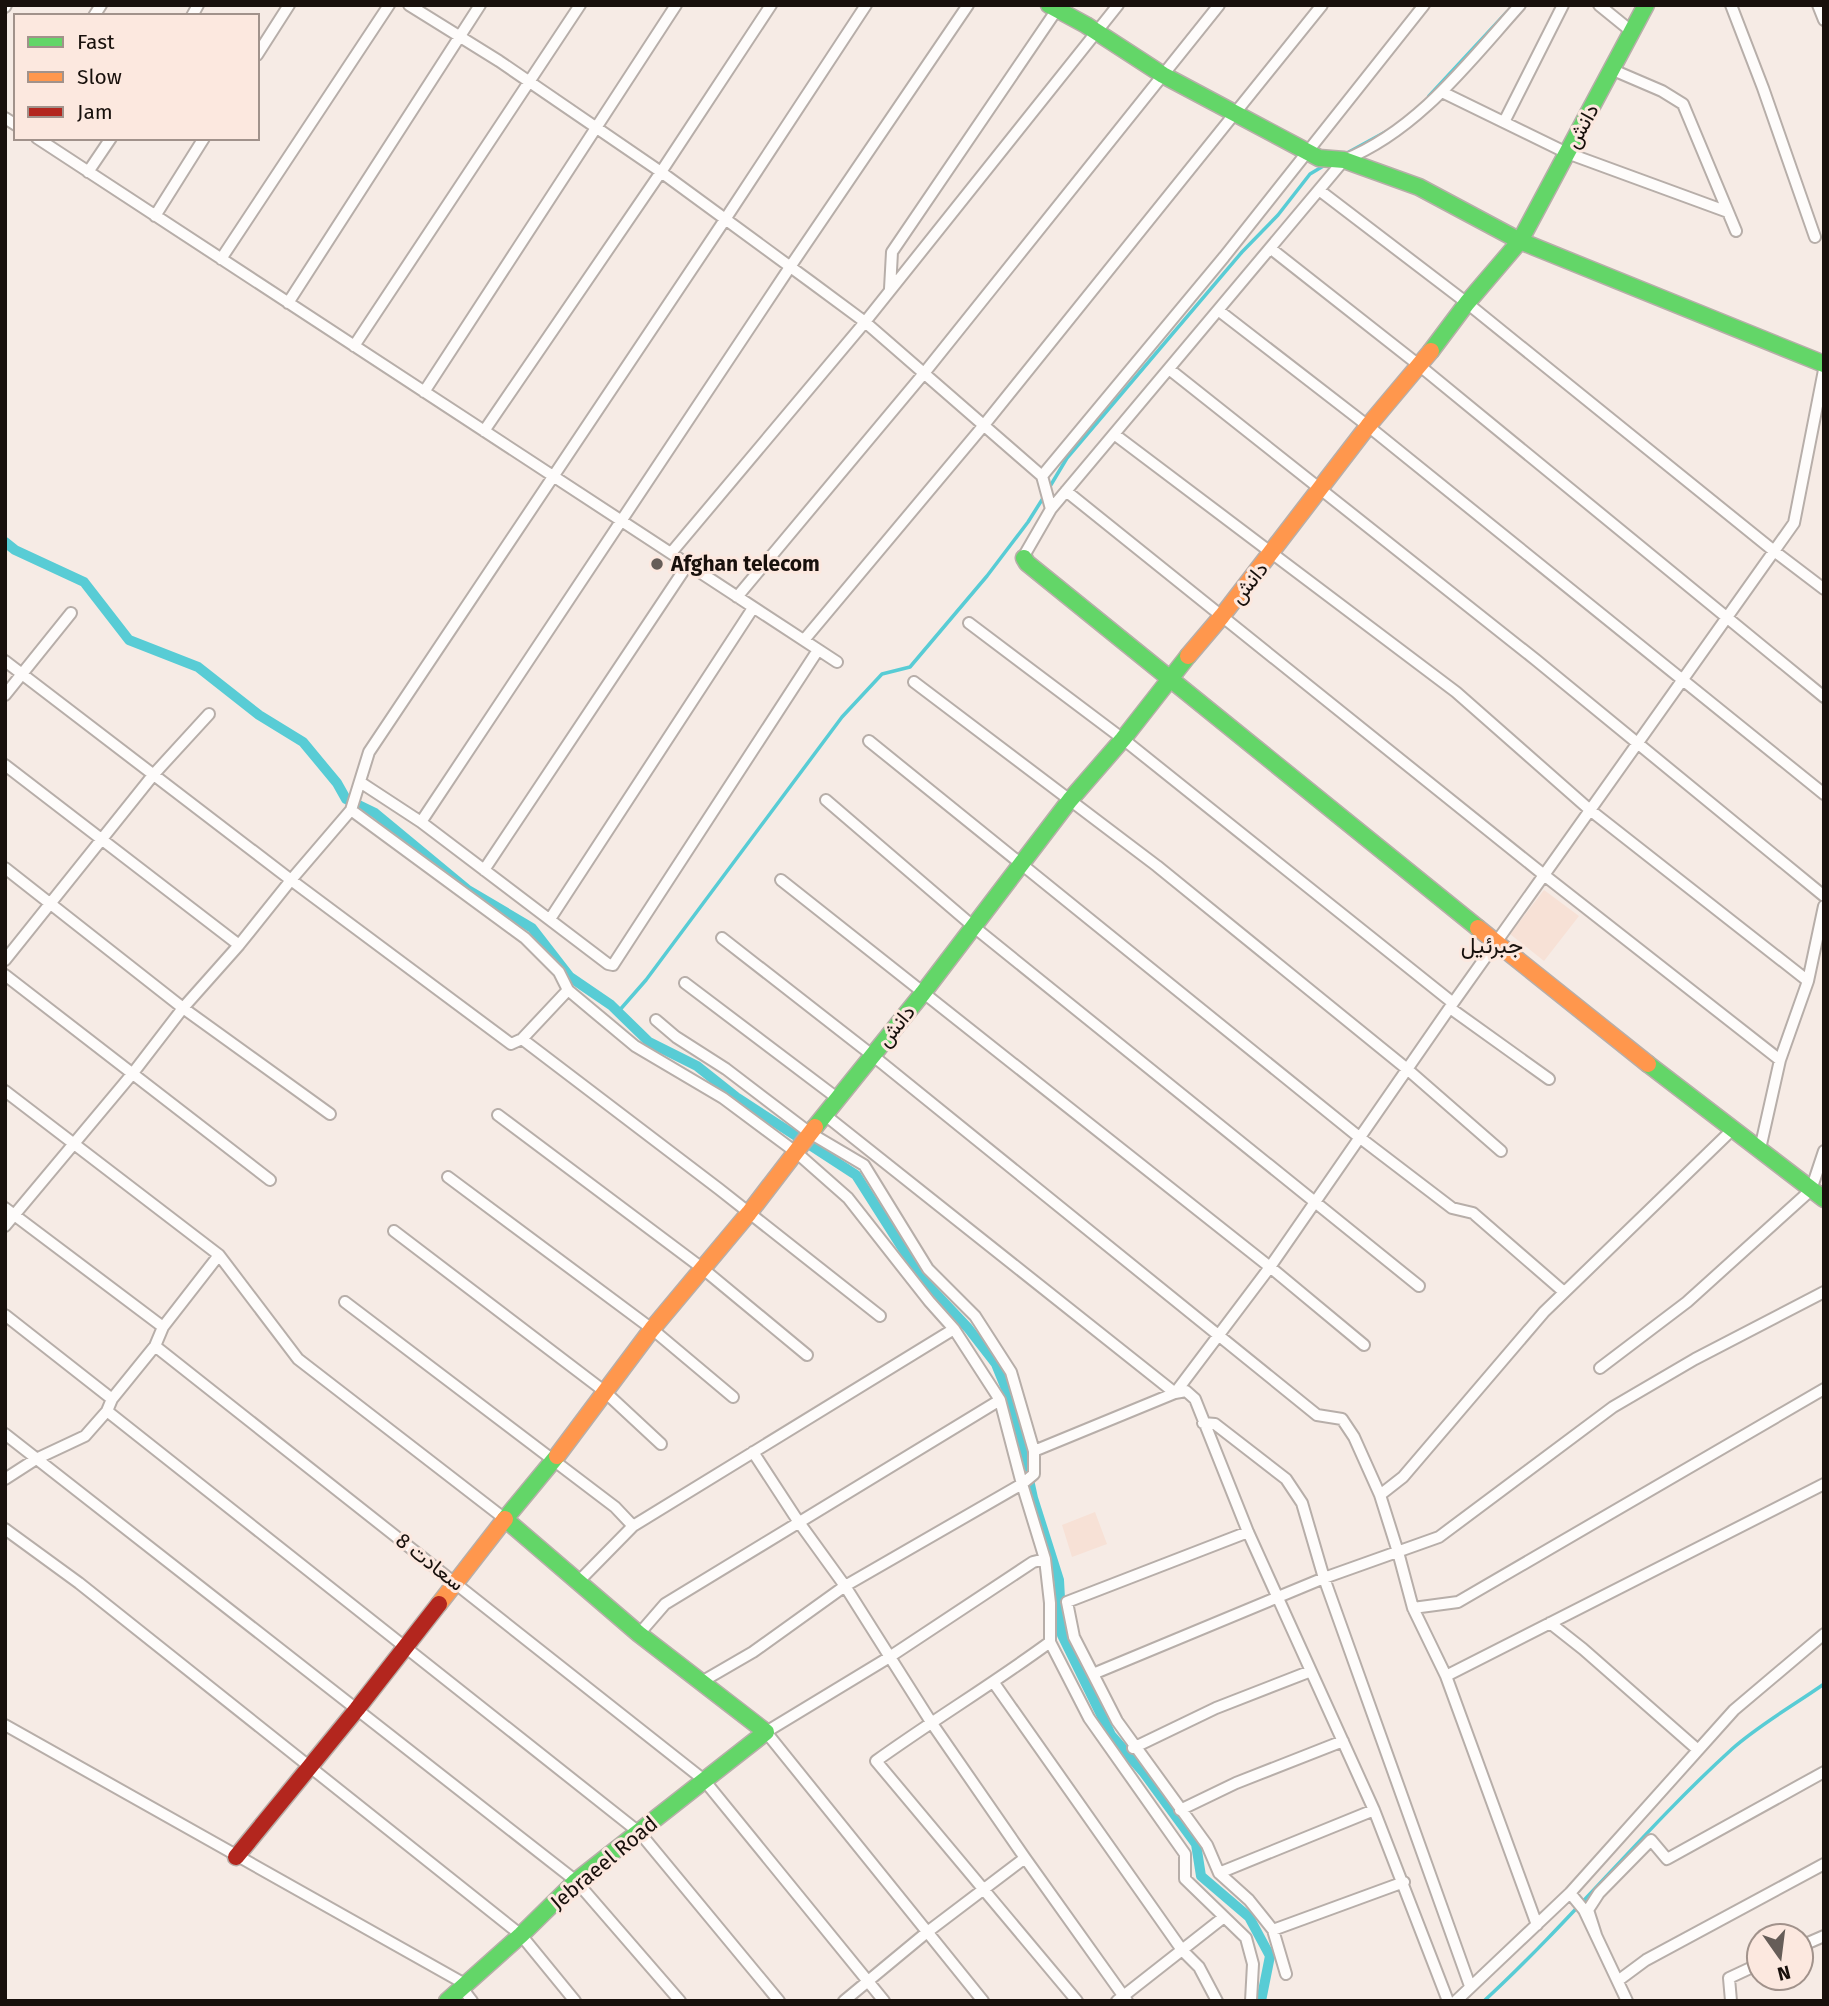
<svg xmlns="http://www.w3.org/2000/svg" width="1829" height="2006" font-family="'Fira Sans',Vazirmatn,sans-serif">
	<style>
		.built { fill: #f7e1d6 }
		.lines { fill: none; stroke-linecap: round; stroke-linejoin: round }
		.stream { stroke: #58ccd5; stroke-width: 3.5 }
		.canal { stroke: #58ccd5; stroke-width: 10 }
		.street-casing { stroke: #b7aea9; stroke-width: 14 }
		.fast-casing { stroke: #b7aea9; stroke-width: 19 }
		.slow-casing { stroke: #b7aea9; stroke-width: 19 }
		.jam-casing { stroke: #b7aea9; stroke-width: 19 }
		.street { stroke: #fefcfb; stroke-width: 10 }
		.fast { stroke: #63d668; stroke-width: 16 }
		.slow { stroke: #ff974d; stroke-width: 16 }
		.jam { stroke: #b3261e; stroke-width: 16 }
		.poi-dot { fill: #665d58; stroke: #fce8df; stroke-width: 2.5 }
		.labels { text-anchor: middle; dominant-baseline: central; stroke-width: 6; stroke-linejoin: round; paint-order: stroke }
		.street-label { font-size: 21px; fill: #18100c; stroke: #fce8df }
		.poi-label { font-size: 21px; font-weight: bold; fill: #18100c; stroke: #fce8df; text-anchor: start }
		.neighbourhood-label { font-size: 23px; fill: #18100c; stroke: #fce8df }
	</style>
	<rect width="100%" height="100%" fill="#f6ebe5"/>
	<path class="built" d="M1544,890L1579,916L1544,961L1510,934Z
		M1095,1512L1107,1544L1072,1557L1062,1525Z"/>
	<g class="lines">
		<path class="stream" d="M1429,96L1507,12
			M1347,153L1389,130
			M1049,488L1067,458L1242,252L1278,215L1310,174L1325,165
			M618,1012L646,980L842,717L882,674L910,667L987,576L1028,522L1045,495
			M1484,2001C1571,1921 1645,1828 1732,1749C1759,1725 1794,1705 1824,1684"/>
		<path class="canal" d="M5,542L15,550L84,582L129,640L198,667L259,715L303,742L337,783L346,799L375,813L468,890L532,928L570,977L611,1005L649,1042L697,1066L736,1097L856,1175L922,1279L968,1328L996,1364L1013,1406L1033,1498L1059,1580L1062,1635L1111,1735L1144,1773L1196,1844L1201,1876L1249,1917L1270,1956L1261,2001"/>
		<g class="street-casing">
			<path id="street" d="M409,5L499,61L661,172L811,282L865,322L1042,476L1051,509
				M1599,5L1631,31
				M1731,5L1763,88L1815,237
				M1818,5L1824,20
				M5,7L6,5
				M94,16L101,5
				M192,16L198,5
				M257,55L289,5
				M1613,70L1662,91L1683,104L1736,231
				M1442,92L1567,153L1728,212
				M5,118L16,125
				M1504,122L1563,5
				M37,138L837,662
				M88,172L111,138
				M1319,190L1467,303L1774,551L1824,589
				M155,216L204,138
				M1270,248L1420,366L1824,697
				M221,259L389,5
				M890,289L892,252L1060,5
				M288,303L480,5
				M1218,310L1368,426L1824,794
				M354,346L580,5
				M1169,369L1536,660L1824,896
				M424,392L676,5
				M484,431L661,172L771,5
				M1114,434L1456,692L1590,810L1808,981
				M1042,476L1224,257L1424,5
				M1066,491L1544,875L1780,1060
				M671,553L865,322L1118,5
				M1024,558L1025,554L1051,509L1344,160C1418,130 1468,63 1520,5
				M737,597L925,372L1219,5
				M969,623L1123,739L1453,1003
				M804,640L984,425L1322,5
				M5,661L291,880L511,1044L522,1039L568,990
				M914,682L1157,866L1407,1069L1501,1151
				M5,695L71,613
				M869,741L1359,1137L1452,1208L1473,1213L1564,1292
				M5,765L239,945
				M360,782L421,822L608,964L613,965L818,650
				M826,800L974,927L1419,1286
				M351,810L525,938L559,972L568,990L635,1046L723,1098L797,1153L848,1198L929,1301L954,1329L1000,1400L1022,1484L1045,1559L1050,1603V1642L1089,1718L1185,1854V1879L1246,1938L1253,1964L1251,2001
				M421,822L790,267L968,5
				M5,868L183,1008L330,1114
				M484,870L688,564
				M781,880L1270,1267L1364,1345
				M550,919L753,608
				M722,938L872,1055L1317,1415L1342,1419L1354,1437L1380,1495L1398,1552L1413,1608L1446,1676L1537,1925
				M5,960L154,774L209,714
				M5,975L270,1180
				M685,983L837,1098
				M1450,1008L1549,1079
				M656,1020L676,1037L726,1069L810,1133L864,1165L928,1269L975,1316L1011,1372L1034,1451V1474L1022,1484L845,1586L753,1652L703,1681
				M522,1039L719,1189L880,1316
				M5,1091L219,1255L298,1359L505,1519
				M498,1115L702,1268L807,1355
				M825,1115L1175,1393L1186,1391L1195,1399L1248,1532L1374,1810L1448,2001
				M1760,1149L1780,1060L1808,981L1824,906
				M448,1177L652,1329L733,1397
				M5,1208L163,1327
				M5,1226L133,1073L183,1008L239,945L291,880L351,810L369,752L724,221L866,5
				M394,1231L604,1391L661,1444
				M345,1302L615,1507L633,1526
				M5,1315L112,1399
				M155,1346L704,1780L884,2001
				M1600,1368L1687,1302L1811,1190L1824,1151
				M107,1411L640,1833L779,2001
				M1203,1423L1215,1424L1286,1479L1302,1503L1324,1578L1470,1986
				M5,1434L576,1881L680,2001
				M1034,1451L1175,1393L1270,1267L1453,1003L1794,523L1824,370
				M753,1452L798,1521L845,1586L931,1722L1025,1858L1127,2001
				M5,1479L36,1459L85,1436L107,1411L112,1399L155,1346L163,1327L219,1255
				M1380,1495L1403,1477L1544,1312L1733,1129
				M5,1529L79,1583L521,1935L575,2001
				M579,1581L633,1526L954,1329
				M1413,1608L1458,1602L1824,1389
				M1550,1623L1583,1649L1698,1750
				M639,1634L665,1604L1000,1400
				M1050,1642C993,1684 933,1720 876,1761L1077,2001
				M1093,1674L1074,1637L1067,1602L1248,1532
				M1446,1676L1824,1484
				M994,1683L1182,1950L1199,1967L1217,2001
				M5,1725L465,1984
				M1133,1748L1216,1708L1311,1671
				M1180,1810L1236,1783L1343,1741
				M1219,1873L1374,1810
				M1570,1893L1584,1910L1627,2001
				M1273,1930L1404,1882
				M1596,1935L1588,1910L1599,1893L1651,1840L1667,1859L1824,1772
				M1801,1946L1824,1936
				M1286,1974L1273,1930L1249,1900L1219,1873L1207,1845L1117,1721L1093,1674L1324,1578L1439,1537L1613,1407L1695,1359L1824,1292
				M1619,1980L1646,1960L1824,1864
				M462,1988L472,2001
				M844,2001L926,1933L1025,1858
				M983,2001L766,1732L888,1658L1033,1562L1045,1559
				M1117,2001L1224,1917
				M1456,2001L1570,1893L1734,1710L1824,1634
				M1731,2001L1729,1978L1759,1964"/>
		</g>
		<g class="fast-casing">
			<path id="fast" d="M1049,5L1086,25L1163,75L1319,158L1344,160L1419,187L1520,241L1824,364
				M1431,351L1467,303L1520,241L1646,5
				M1024,558L1027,563L1478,928
				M1648,1064L1824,1199
				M815,1127L923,993L1070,800L1123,739L1188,656
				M447,2001L521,1935L576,1881L766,1732L639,1634L505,1519L557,1456"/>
		</g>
		<g class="slow-casing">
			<path id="slow" d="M1188,656L1222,616L1368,426L1431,351
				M1478,928L1648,1064
				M557,1456L652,1329L749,1213L815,1127
				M439,1604L505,1519"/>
		</g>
		<g class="jam-casing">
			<path id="jam" d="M236,1857L357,1709L439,1604"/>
		</g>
		<use href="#street" class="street"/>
		<use href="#fast" class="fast"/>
		<use href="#slow" class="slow"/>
		<use href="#jam" class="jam"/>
	</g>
	<circle class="poi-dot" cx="657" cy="564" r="7"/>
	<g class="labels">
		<g class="street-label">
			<text transform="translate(1582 126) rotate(-61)">دانش</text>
			<text transform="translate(1249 583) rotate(-51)">دانش</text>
			<text transform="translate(896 1026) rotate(-51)">دانش</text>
			<text transform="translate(430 1562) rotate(38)">سعادت 8</text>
			<text transform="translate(604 1863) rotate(-40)">Jebraeel Road</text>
		</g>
		<g class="poi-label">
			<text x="671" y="564">Afghan telecom</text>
		</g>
		<g class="neighbourhood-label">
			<text x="1492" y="945">جبرئیل</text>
		</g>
	</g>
	<rect width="1829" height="2006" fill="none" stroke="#18100c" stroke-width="14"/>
	<rect x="14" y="14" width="245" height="126" fill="#fce8df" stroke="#a1928b" stroke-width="2"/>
	<rect x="28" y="37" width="35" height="10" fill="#63d668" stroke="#a1928b" stroke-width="2"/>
	<text x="77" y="49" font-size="21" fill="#18100c">Fast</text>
	<rect x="28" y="72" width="35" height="10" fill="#ff974d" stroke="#a1928b" stroke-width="2"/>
	<text x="77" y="84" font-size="21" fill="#18100c">Slow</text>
	<rect x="28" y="107" width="35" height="10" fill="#b3261e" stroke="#a1928b" stroke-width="2"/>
	<text x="77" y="119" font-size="21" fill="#18100c">Jam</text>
	<g transform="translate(1780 1957) rotate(166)"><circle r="33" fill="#fce8df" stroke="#a1928b" stroke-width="2"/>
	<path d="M0-5L12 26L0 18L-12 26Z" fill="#665d58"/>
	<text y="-10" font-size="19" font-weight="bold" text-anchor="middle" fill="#18100c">N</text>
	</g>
</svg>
